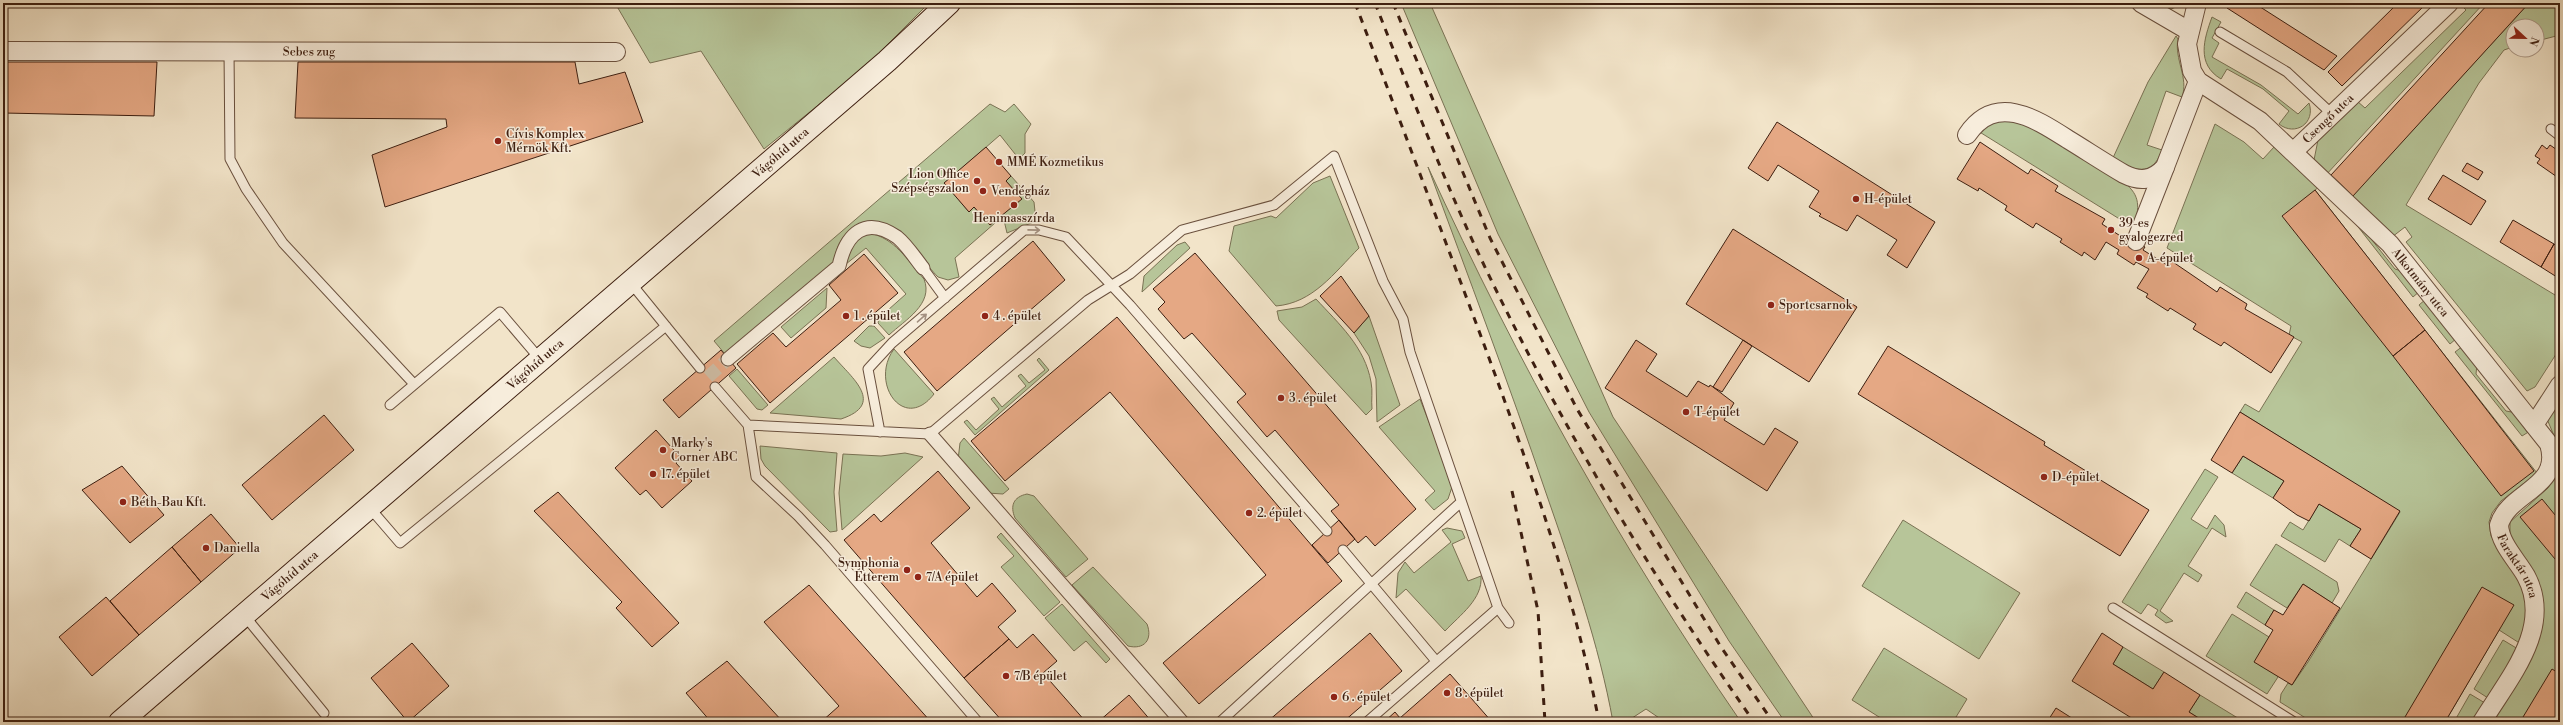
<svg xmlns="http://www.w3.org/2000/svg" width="2563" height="725" font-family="'Libre Bodoni',serif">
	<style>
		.green { fill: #b7c599; stroke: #7a7254 }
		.building { fill: #e5a884; stroke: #3d1e10 }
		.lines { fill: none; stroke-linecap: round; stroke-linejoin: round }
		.pedestrian-tunnel { stroke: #cebca4; stroke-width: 13; stroke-dasharray: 13 6; stroke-linecap: butt }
		.service-casing { stroke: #6a503e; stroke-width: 11 }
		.pedestrian-casing { stroke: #6a503e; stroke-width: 15 }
		.minor-casing { stroke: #6a503e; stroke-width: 20 }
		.secondary-casing { stroke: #3d1e10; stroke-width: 24 }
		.service { stroke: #f7eddc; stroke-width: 9 }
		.pedestrian { stroke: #f7eddc; stroke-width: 13 }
		.minor { stroke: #f7eddc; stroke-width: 18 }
		.secondary { stroke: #f7eddc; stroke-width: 22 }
		.rail { stroke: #3d1e10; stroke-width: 3; stroke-dasharray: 7 7; stroke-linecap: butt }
		.oneway { stroke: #a39080 }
		.poi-dot { fill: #8f2418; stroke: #f7eddc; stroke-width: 1.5 }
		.labels { text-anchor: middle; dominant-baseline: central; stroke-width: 3; stroke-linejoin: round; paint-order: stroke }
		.street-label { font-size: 12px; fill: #3d1e10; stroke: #f7eddc }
		.poi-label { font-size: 12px; fill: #3d1e10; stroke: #f7eddc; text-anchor: start }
	</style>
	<rect width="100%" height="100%" fill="#f2e4c9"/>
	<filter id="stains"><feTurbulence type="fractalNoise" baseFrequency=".005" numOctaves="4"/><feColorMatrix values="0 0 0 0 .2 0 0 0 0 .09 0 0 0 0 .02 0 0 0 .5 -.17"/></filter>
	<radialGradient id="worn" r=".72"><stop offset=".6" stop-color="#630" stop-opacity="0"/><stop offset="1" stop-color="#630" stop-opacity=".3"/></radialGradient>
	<path class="green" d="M615,3H929L864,68L764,149L701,51L650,63Z
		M1401,3H1430L1613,417L1816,722H1785L1729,641L1589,412L1498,234Z
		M2156,3H2186L2171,9Z
		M2459,3H2484L2325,176L2314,160L2318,140L2357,101L2365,108L2466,10Z
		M2529,3H2560V35L2537,41V26H2513V47L2504,50L2479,83L2406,205L2560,298V348L2535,387L2527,391L2406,242L2412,237L2405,227L2392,237L2329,178L2331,175L2353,195Z
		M2212,17L2221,22L2212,38L2219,43L2212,57L2261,85L2298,114L2309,103C2316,123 2295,137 2279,124L2289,111L2263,89L2227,69L2221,79C2196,64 2204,39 2212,17Z
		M2176,36L2178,39C2174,59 2189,78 2182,97L2166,91L2147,145L2162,150C2152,179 2133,169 2112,160L2148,82Z
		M990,104L1005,112L1014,104L1031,124L1025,134V153L1019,159L1000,135L945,183L969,212L974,207L990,225L1021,199L1006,181L1011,176L1034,202L1036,221L1007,233L1003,216L955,258L959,277L948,280L938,277C915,254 892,203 852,229C841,236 835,249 835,262L725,354L714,341Z
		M1996,120L2022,121L2127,185C2142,198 2138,211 2134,228L1978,131Z
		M2215,124L2244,142L2263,159L2274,147L2319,187L2315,190L2537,473L2501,501L2492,513L2489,522L2491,536L2520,578L2529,601L2521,644L2499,630L2445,722H2312L2280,702L2281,694L2288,683L2292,685L2308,662L2400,512L2240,412L2245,404L2259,412L2302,342L2289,335L2291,326L2167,248Z
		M1428,167C1519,365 1618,543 1741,722H1665L1646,709L1626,722H1613C1599,644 1572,568 1546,493C1509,384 1468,276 1428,167Z
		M1330,176L1359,248C1334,273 1313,303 1276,306L1229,251L1234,226L1271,216L1276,218L1313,183Z
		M2348,214L2360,225L2395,269L2405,272L2420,291L2413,297Z
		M869,233C895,238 907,260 924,279C934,304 905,320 889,335L878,323L879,318L906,294L866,248L846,264C849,251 855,237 869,233Z
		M1185,242L1190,248L1142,292L1144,276L1177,245Z
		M827,288L826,308L791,338L781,327Z
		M1316,299C1339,324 1365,347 1371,382C1373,391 1371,400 1372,409L1366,415L1279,320L1277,311L1302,307Z
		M2426,299L2457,338L2450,344L2419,305Z
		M1369,316L1400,405L1377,422L1376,379L1369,356L1354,333Z
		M869,326H874L885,338L870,348L861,346L854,341Z
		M2463,346L2477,364L2476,374L2506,411L2517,413L2530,431L2522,436L2455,352Z
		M894,349L934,394C904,433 869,383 894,349Z
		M834,357C852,378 886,404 841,419L770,413Z
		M1039,358L1049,370L975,435L964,422L967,420L976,430L999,409L991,399L994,397L1002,407L1026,386L1018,376L1021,374L1029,383L1045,370L1037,360Z
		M737,369L768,405L762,410L757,409L729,376Z
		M2560,396V450L2547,419Z
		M1420,399L1453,484L1448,499L1434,510L1425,500L1435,491L1379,427Z
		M964,438L1009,489L1003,494L987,493L958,460L960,443Z
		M760,446L837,453L834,492L837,531L830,532L765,466L761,459Z
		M905,453L923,457L842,530L839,493L843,454L881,456Z
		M2243,456L2284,481L2273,498L2232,473Z
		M2205,469L2218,477L2191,519L2207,529L2215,515L2224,525L2226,537L2212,528L2188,566L2202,575L2198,582L2184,573L2160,611L2173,621L2166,623L2155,615L2158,610L2148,604L2141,614L2122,602Z
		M2560,469V722H2491L2538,634L2510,537V522L2548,488Z
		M1027,494L1034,496L1088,559L1066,577L1015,518C1010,506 1013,497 1027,494Z
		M2319,504L2361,529L2350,546L2339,539L2325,562L2281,536L2290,522L2303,530Z
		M1903,520L2020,593L1979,659L1862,586Z
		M1447,528L1462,531L1465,538L1452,544L1468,581L1481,576C1483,599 1460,615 1445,631L1406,589L1396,598L1398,573L1405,562L1414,573L1451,542L1442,530Z
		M1001,533L1060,602L1044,616L1001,567L1014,556L997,537Z
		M2276,544L2337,582L2339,591L2332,603L2303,584L2287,608L2250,585Z
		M1093,567L1147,624C1153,640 1144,650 1128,646L1072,585Z
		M2246,592L2274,610L2265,625L2237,607Z
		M1062,604L1110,659L1106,663L1086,641L1074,651L1045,618Z
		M2232,614L2269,637L2278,677L2267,694L2206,656Z
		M2503,640L2518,649L2488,698L2474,689Z
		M2123,647L2164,672L2153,689L2113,664Z
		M1884,648L1967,699L1953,722H1887L1852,700Z
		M2470,694L2485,703L2473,722H2454Z
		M2200,695L2241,720L2240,722H2205L2189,712Z"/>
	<path class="building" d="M2230,3H2254L2337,56L2324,70L2227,8Z
		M2398,3H2427L2342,86L2328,72Z
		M2489,3H2529L2353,196L2331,175Z
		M3,62H157L154,116L3,113Z
		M298,62H575L579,84L625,72L643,122L385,207L372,155L447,127L446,119L295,118Z
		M1777,122L1935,222L1907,268L1887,255L1897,240L1857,215L1847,231L1819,216L1821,214L1809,207L1819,191L1778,165L1768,181L1748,168Z
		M1980,142L2028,174L2031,169L2058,186L2055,191L2105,219L2102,224L2125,239L2127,236L2145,247L2143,250L2167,265L2170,260L2217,292L2220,287L2247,304L2245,309L2294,337L2271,373L2224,342L2221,346L2193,329L2196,324L2170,308L2168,311L2146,297L2148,294L2137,288L2149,269L2136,262L2134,265L2117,254L2119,250L2106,242L2095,260L2084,252L2082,256L2060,242L2062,239L2036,223L2033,228L2005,210L2007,206L1979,188L1978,191L1957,179Z
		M2542,145L2547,149L2550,145L2560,152V179L2537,163L2540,159L2535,156Z
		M986,147L1011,176L1006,181L1022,199L990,225L974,207L969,212L944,183Z
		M2467,163L2483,172L2478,180L2462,171Z
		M2443,175L2486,201L2471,225L2428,199Z
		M2315,190L2425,330L2393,356L2282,216Z
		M2513,220L2554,244L2541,267L2500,242Z
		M1733,229L1857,307L1809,382L1686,304Z
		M1033,241L1065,280L937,391L904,352Z
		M2554,244L2560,248V279L2541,267Z
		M1195,253L1416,509L1375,546L1366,536L1358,543L1331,511L1339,505L1275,430L1267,437L1237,402L1246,394L1192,333L1184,339L1158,309L1165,302L1153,289Z
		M864,254L898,293L770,403L737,364L773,333L786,347L841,300L829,285Z
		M1341,276L1369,316L1354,333L1320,296Z
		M1117,317L1342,581L1199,704L1163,663L1266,575L1110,392L1005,481L971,441Z
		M2425,330L2534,471L2501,496L2393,356Z
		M1636,340L1657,354L1646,371L1687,397L1698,381L1709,387L1710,385L1713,387L1734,403L1724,420L1764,445L1775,428L1798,442L1767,491L1605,388Z
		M1743,340L1752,346L1722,392L1713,387Z
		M1888,346L2045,442L2044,445L2149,510L2120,556L1858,394Z
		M721,350L736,368L679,418L663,400Z
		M2240,412L2400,511L2371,559L2350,546L2361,529L2319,504L2309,521L2297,515L2273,498L2284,481L2243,456L2232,473L2211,460Z
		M324,415L354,450L272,520L242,485Z
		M656,430L681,458L676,463L692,481L662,508L646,490L640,495L615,468Z
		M122,466L164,515L130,543L82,490Z
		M938,471L970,508L931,543L977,597L992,583L1016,611L998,627L1009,639L964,678L844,540L874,514L881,522Z
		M558,492L679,623L652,647L616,608L622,602L534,511Z
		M2542,499L2560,521V565L2520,517Z
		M211,514L240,548L201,582L172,547Z
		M1339,520L1355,539L1328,563L1312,545Z
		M172,547L201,582L139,635L110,601Z
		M2303,584L2340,608L2292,685L2254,662L2273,630L2265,625L2274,610L2283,615Z
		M809,585L931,722H821L839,706L764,622Z
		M2482,587L2514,605L2465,688L2445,722H2402Z
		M106,597L139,635L92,676L59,637Z
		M1370,633L1402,671L1343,722H1267Z
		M2102,633L2123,647L2113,664L2153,689L2164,672L2200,695L2189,712L2205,722H2138L2072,681Z
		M1033,634L1057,661L1043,673L1086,722H1003L964,678L1009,639L1017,648Z
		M412,643L449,686L408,722L371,678Z
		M727,661L783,722H711L686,693Z
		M2552,669L2560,674V710L2553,722H2520Z
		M1450,674L1492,722H1384L1395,712L1400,718Z
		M1129,695L1152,722H1098Z
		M2056,708L2078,722H2047Z"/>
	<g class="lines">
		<path class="pedestrian-tunnel" d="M708,377L728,359"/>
		<g class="service-casing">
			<path id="service" d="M2220,32L2287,72L2332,114
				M229,51L230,159L246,189L283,243L414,384
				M2551,129L2560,136
				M923,268L945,298
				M630,282L700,368
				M715,387L748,425L756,477L798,516L825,545L978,722
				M390,405L500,312L540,359
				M748,425L930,434L1088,300L1130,274L1182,230L1274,205L1334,156L1383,281L1403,319L1410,352L1498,608L1509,623
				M880,432L868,369L892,343L1024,230H1039L1066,237L1130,305L1327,531
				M369,507L400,543L666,326
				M1343,550L1436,661
				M2113,608L2294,722
				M244,615L324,713
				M1220,722L1461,502
				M1367,722L1498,608"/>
		</g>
		<g class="pedestrian-casing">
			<path id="pedestrian" d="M728,359L839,266C846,234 865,215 897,237C907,245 915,258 923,268
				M930,434L1182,722"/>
		</g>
		<g class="minor-casing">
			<g id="minor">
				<path d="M2141,3L2189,31"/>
				<path id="s1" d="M2197,3L2187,44L2192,71L2198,81L2260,121L2390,244L2549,444C2563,488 2509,491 2499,525C2500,544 2517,560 2526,576C2554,628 2508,679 2482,722"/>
				<path id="s2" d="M3,51L616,52"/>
				<path d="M1967,135C1996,92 2036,119 2069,140C2087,151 2105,163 2124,174C2140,182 2152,181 2165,167L2198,81"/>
				<path id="s3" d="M2294,151L2449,3"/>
				<path d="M2136,241L2165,167"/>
				<path d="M2534,425L2560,385"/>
			</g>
		</g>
		<g class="secondary-casing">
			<g id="secondary">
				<path id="s4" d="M120,722L887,61L949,3"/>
			</g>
		</g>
		<use href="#service" class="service"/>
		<use href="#pedestrian" class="pedestrian"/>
		<use href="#minor" class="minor"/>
		<use href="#secondary" class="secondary"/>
		<path class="rail" d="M1355,3C1398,115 1440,227 1482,339C1528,464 1574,591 1599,722
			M1375,3C1407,84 1438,166 1475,246C1552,411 1649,572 1754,722
			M1393,3L1490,238L1577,409L1721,647L1773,722
			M1512,491L1538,611L1545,722"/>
	</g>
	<defs><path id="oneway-shaft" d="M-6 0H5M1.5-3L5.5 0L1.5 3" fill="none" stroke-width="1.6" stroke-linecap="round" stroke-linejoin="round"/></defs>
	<g class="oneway">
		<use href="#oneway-shaft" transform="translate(1034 230) rotate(1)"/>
		<use href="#oneway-shaft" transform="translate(922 318) rotate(-41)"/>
	</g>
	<g class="poi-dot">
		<circle cx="498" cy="141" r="4"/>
		<circle cx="999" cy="162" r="4"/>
		<circle cx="977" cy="181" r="4"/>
		<circle cx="983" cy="191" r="4"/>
		<circle cx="1856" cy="199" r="4"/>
		<circle cx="1014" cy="205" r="4"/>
		<circle cx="2111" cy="230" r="4"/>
		<circle cx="2139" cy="258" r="4"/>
		<circle cx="1771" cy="305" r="4"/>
		<circle cx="846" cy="316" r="4"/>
		<circle cx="985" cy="316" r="4"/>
		<circle cx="1281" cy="398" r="4"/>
		<circle cx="1686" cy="412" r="4"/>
		<circle cx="663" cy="450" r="4"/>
		<circle cx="653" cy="474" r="4"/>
		<circle cx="2044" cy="477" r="4"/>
		<circle cx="123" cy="502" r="4"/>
		<circle cx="1249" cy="513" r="4"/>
		<circle cx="206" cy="548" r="4"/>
		<circle cx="907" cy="570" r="4"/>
		<circle cx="918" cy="577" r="4"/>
		<circle cx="1006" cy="676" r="4"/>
		<circle cx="1447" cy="693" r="4"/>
		<circle cx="1334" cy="697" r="4"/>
	</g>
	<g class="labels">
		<g class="street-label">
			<text stroke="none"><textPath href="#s2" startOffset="306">Sebes zug</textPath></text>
			<text stroke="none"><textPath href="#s3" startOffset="47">Csengő utca</textPath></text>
			<text stroke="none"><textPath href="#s4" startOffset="872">Vágóhíd utca</textPath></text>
			<text stroke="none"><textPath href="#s1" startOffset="383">Alkotmány utca</textPath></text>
			<text stroke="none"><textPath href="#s4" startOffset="548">Vágóhíd utca</textPath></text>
			<text stroke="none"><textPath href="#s1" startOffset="737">Faraktár utca</textPath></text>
			<text stroke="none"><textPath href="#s4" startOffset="224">Vágóhíd utca</textPath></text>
		</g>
		<g class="poi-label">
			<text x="506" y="134">Cívis Komplex<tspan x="506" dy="14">Mérnök Kft.</tspan></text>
			<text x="1007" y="162">MMÉ Kozmetikus</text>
			<text x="969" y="174" text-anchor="end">Lion Office<tspan x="969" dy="14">Szépségszalon</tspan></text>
			<text x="991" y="191">Vendégház</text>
			<text x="1864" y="199">H-épület</text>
			<text x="1014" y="218" text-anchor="middle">Henimasszírda</text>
			<text x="2119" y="223">39-es<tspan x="2119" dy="14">gyalogezred</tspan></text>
			<text x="2147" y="258">A-épület</text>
			<text x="1779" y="305">Sportcsarnok</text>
			<text x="854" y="316">1 . épület</text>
			<text x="993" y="316">4 . épület</text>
			<text x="1289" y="398">3 . épület</text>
			<text x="1694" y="412">T-épület</text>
			<text x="671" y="443">Marky's<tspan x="671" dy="14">Corner ABC</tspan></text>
			<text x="661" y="474">17. épület</text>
			<text x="2052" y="477">D-épület</text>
			<text x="131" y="502">Béth-Bau Kft.</text>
			<text x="1257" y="513">2. épület</text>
			<text x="214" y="548">Daniella</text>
			<text x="899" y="563" text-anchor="end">Symphonia<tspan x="899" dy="14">Étterem</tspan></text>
			<text x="926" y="577">7/A épület</text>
			<text x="1014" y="676">7/B épület</text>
			<text x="1455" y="693">8 . épület</text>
			<text x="1342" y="697">6 . épület</text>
		</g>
	</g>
	<rect width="2563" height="725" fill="none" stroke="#f2e4c9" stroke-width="16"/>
	<rect x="4" y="4" width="2555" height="717" fill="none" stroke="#3d1e10" stroke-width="2"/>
	<rect x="8" y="8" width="2547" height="709" fill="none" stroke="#3d1e10"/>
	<g transform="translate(2525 38) rotate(112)"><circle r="19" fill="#f7eddc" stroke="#ad9a8a"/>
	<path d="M0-3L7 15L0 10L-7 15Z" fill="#8f2418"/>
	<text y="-6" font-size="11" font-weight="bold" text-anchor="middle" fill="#3d1e10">N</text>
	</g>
	<rect width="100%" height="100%" filter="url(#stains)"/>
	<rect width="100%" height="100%" fill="url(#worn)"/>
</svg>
